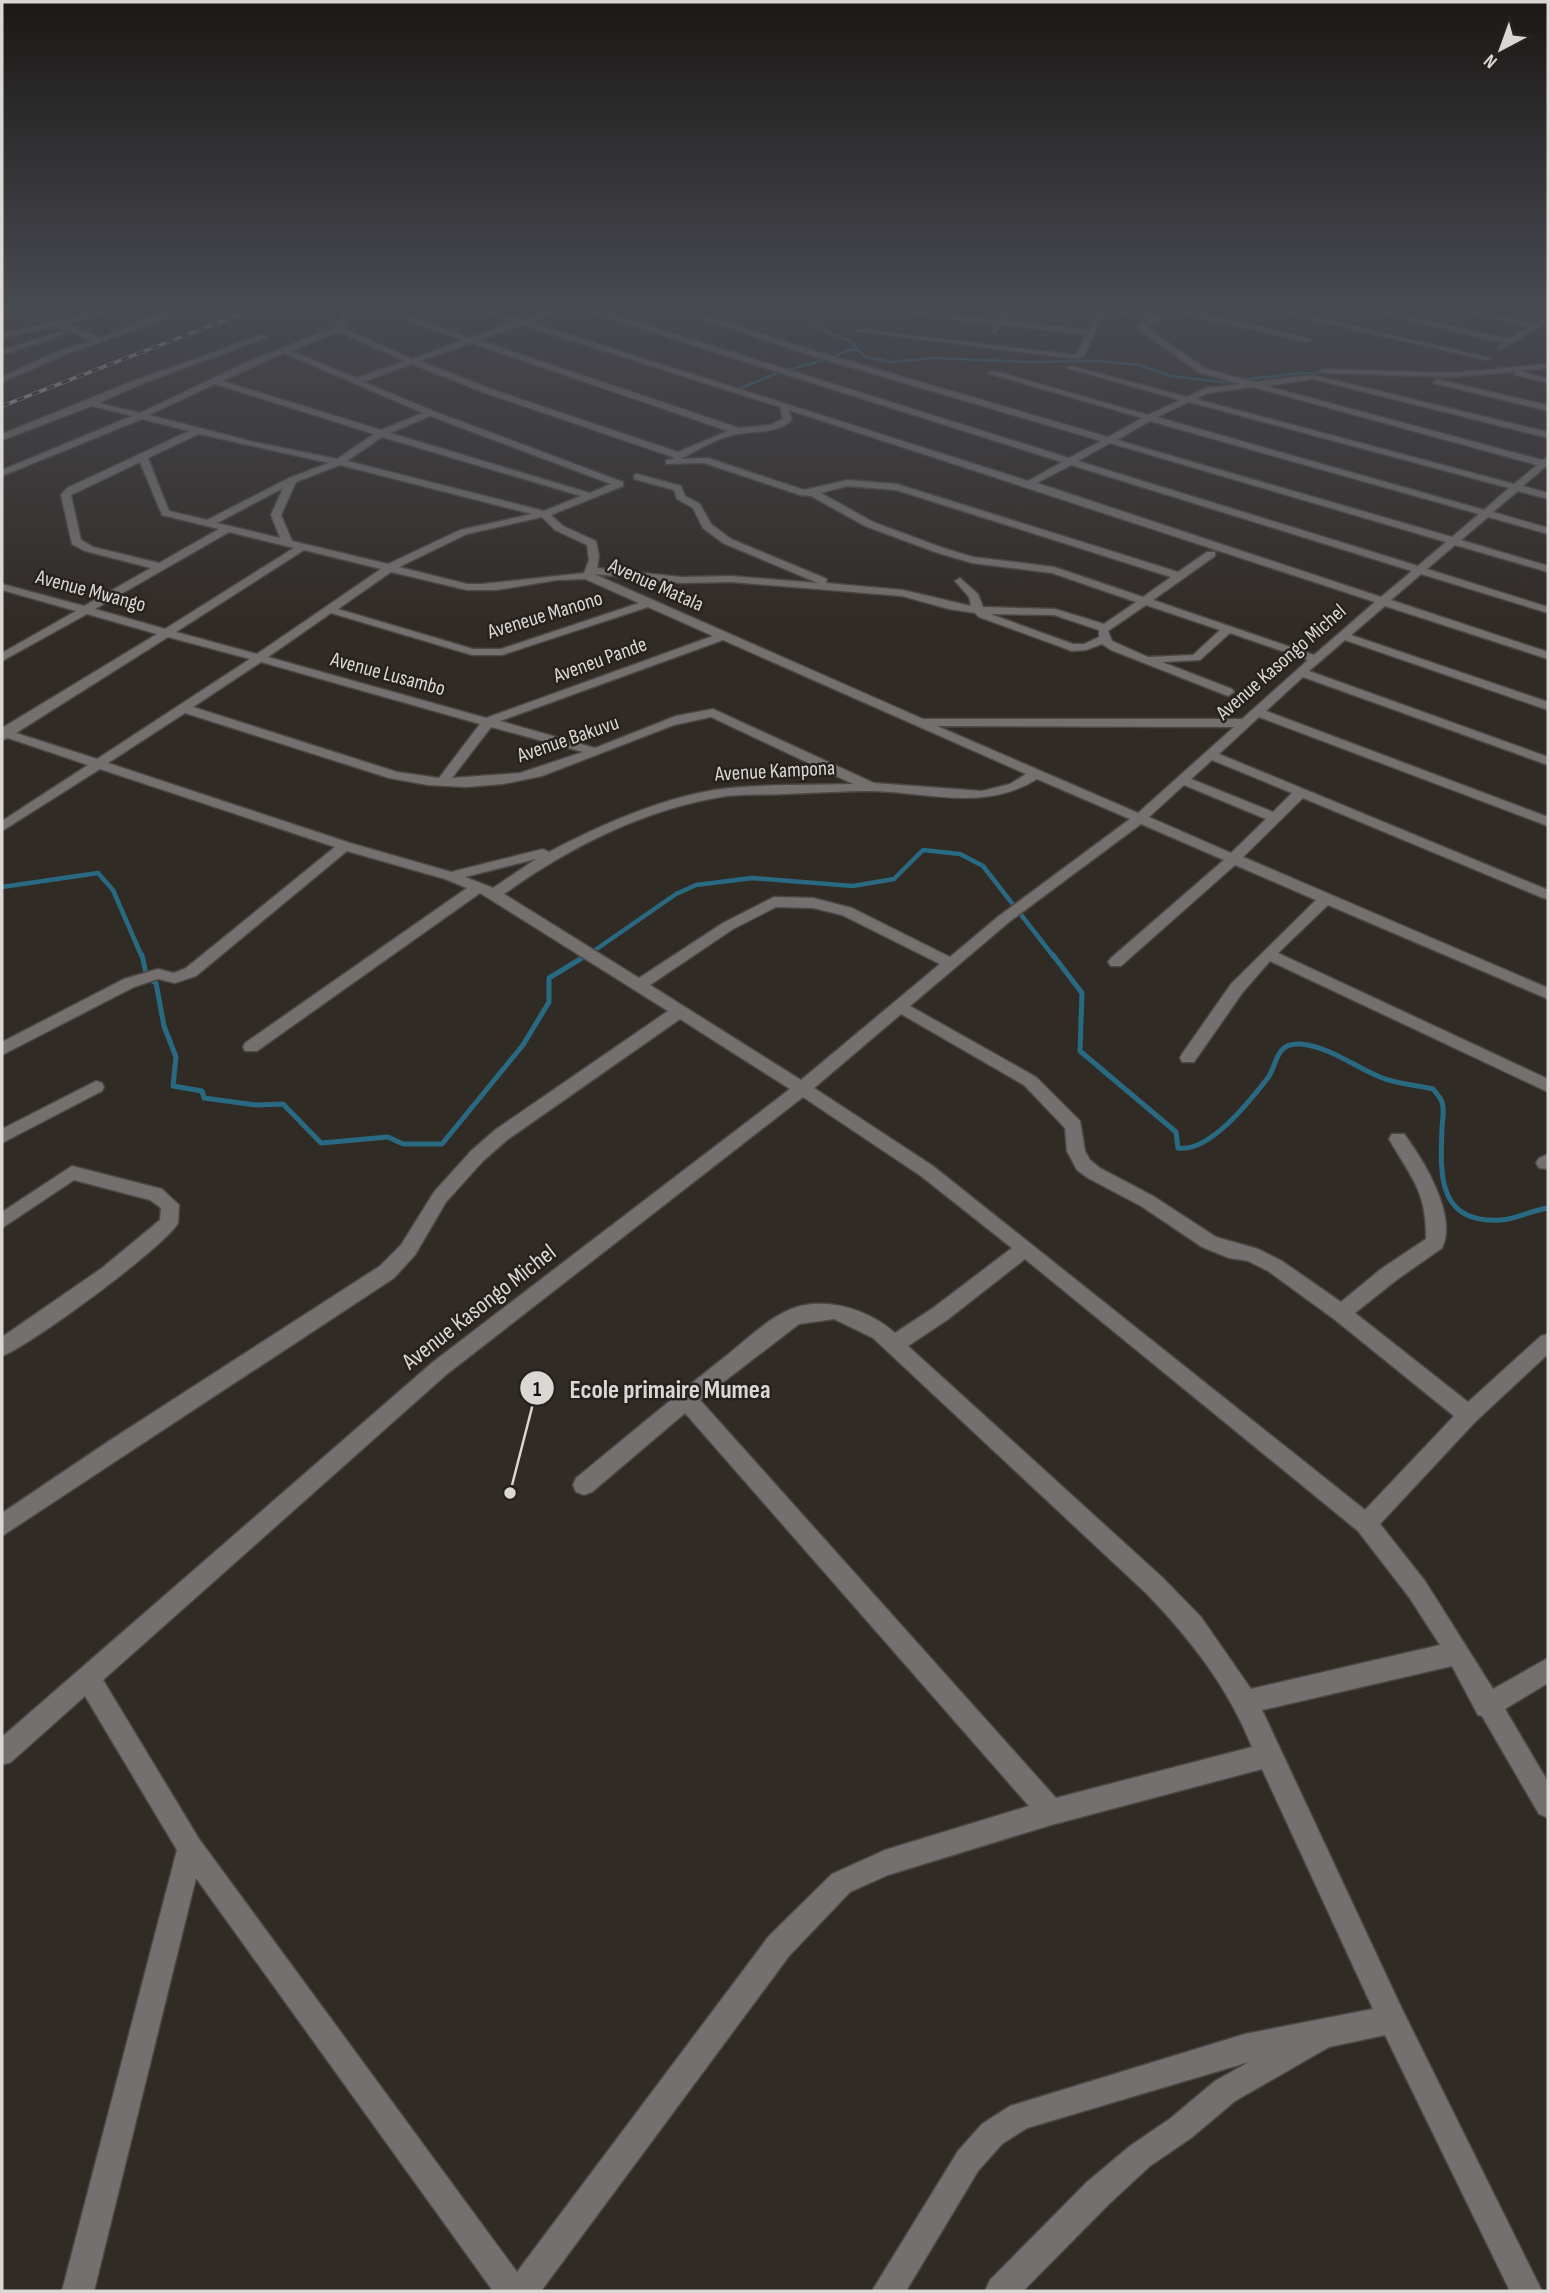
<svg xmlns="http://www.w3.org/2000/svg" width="1550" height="2293" font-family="'Sofia Sans Condensed',sans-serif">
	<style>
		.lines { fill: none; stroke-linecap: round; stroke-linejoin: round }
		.stream-far2 { stroke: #296a82; stroke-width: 2.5 }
		.stream-far1 { stroke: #296a82; stroke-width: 4.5 }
		.stream { stroke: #296a82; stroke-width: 5 }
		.minor-casing { stroke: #4c4742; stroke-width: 3 }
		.highway-casing { stroke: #4c4742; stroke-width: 3 }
		.minor { fill: #74706f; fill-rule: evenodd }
		.highway { fill: #d9ceca; fill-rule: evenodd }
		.rail-casing { stroke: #bfbbb8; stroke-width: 3.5 }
		.rail { stroke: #27221d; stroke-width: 2.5; stroke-dasharray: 8; stroke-linecap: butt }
		.labels { text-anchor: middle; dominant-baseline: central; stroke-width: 5; stroke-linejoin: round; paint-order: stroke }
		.far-street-label { font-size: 21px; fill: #dbd7d4; stroke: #27221d }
		.street-label { font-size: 24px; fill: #dbd7d4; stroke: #27221d }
		.leader { fill: none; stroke: #dbd7d4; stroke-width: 2.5 }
		.callout-dot { fill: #dbd7d4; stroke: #27221d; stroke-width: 2.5 }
		.mark-label { font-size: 21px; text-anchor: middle; font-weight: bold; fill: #111 }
		.callout-label { font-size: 26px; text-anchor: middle; font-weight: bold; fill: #dbd7d4; stroke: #27221d; stroke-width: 5; stroke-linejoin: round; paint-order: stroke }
	</style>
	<rect width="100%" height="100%" fill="#312b26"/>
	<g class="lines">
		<path class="stream-far2" d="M771,305L789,310L828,333L850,341L864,356L890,362L932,358L1027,362L1098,361L1139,365L1171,376L1222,382L1302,373H1327
			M731,392L780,372L825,360L849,350H858"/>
		<path class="stream-far1" d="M2,887L98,873L113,890L142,957
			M585,957L676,894L696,885L752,878L853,886L894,879L923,850L960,854L983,866L1054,957"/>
		<path class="stream" d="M142,955L147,978L156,983L164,1026L176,1057L173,1086L202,1091L204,1098L256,1105L283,1104L321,1143L388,1137L403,1144H442L523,1045L549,1002V978L587,955
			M1053,955L1082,993L1080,1051L1176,1132L1178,1148C1209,1153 1249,1102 1267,1079C1278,1065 1274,1042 1301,1044C1330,1047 1355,1067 1380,1077C1396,1084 1416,1085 1433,1089C1436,1093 1440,1097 1442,1102C1445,1111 1442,1121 1442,1129C1440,1176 1438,1224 1501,1220C1517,1219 1532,1210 1548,1208"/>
		<g class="minor-casing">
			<path id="minor" d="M125,305H138L65,324L100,338C133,326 168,305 204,305L64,355L2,382V377L58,351L93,341L56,326L2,338V334Z
				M347,305H355L343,328L412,359L463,340L384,312V308L470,338L514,322L462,305H474L522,320L562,305H582L1069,458L1101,441L809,355L659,305H670L815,351L1108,437L1142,418L987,373L994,371L1148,415L1180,400L1067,368L1071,366L1187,397L1206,388L1241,384L1200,373L1137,329V325L1149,318L1104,313L1084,356L1077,359L854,331L858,329L1076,355L1086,335L1003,325L995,333L991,331L996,325L840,305H863L999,320L1009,305H1017L1006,321L1088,330L1097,312L1055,305L1099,308L1100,305H1108L1106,309L1160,315V319L1146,327L1206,369L1254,382L1313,375L1548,432V438L1313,379L1266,386L1542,460L1548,457V468L1545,467L1523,486L1548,493V499L1518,491L1493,512L1548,528V534L1488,517L1461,540L1548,566V572L1455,545L1427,569L1548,607V613L1421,574L1391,600L1548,652V659L1385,606L1351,635L1548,702V710L1345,640L1309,671L1548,757V765L1303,677L1266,711L1548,817V826L1259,717L1219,754L1548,890V899L1543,898L1303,798L1243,857L1548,988V999L1328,905L1278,953L1548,1079V1092L1270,961L1243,992L1194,1062H1182L1180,1058L1182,1054L1231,984L1316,900L1235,865L1121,966H1111L1108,962L1111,958L1224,860L1141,824L1009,922L910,1006L1036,1077L1080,1121L1085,1151L1090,1160L1100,1168L1153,1196L1216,1237L1258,1249L1282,1261L1341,1302L1381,1269L1426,1239C1427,1192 1411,1177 1389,1139L1392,1134H1404C1423,1159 1458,1216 1442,1248L1395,1281L1355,1313L1468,1402L1541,1336L1548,1334V1354L1475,1422L1380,1524L1425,1581L1493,1689L1548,1658V1683L1505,1709L1548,1782V1818L1539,1814L1482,1716L1478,1715L1452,1666L1262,1710L1402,2009L1542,2291H1510L1385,2035L1329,2047L1235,2101L1191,2138L1150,2166L1109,2204L1023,2291H985L990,2280L1087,2182L1130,2146L1171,2118L1215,2081L1249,2062L1027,2128L1002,2144L978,2171L906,2291H872L958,2151L982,2124L1010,2106L1245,2034L1373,2009L1262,1769L1051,1825L888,1875L850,1892L789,1956L541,2291H493L196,1878L94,2291H62L177,1850L85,1696L11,1762L2,1765V1737L433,1362L790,1089L680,1019L507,1140L483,1161L446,1202L415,1255L394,1278L2,1536V1513L109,1441L380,1266L401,1245L434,1192L471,1151L495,1130L668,1011L480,893L257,1051H245L243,1047L245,1043L467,888L445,879L347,851L196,976L175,983L158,979L134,987L2,1055V1042L124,979L158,969L174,973L186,968L335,847L100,769L2,831V821L88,765L8,738L2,740V728L157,634L87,614L2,661V653L76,611L2,590V584L84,606L151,568L85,551L72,544L61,495L67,488L189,431L142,419L2,476V470L132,416L92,406L5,439L2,440V434L133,381L261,335L268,337L139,385L99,403L140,413L245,363L335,327ZM572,307L1062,462L1028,481L529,322ZM522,325L780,407L783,419L770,425L739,428L478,340ZM338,332L405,361L356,378L291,351ZM471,343L728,431L678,452L491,389L420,361ZM284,353L423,413L381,430L222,381ZM412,364L485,393L673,457L674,459L666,460V464L704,463L800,495L811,496L865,526L935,552L972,563L1052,573L1136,602L1104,624L1055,609L983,607L978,594L960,578L955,581L969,597L971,606L903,590L826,583L827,579L731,539L711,524L700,504L685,496L681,486L637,474L634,475V479L674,490L677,499L693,508L703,528L723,543L818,583L731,576L681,577L597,568L599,556L596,541L563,526L551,515L623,486V482L433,411L363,382ZM215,384L374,434L337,459L254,442L149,415ZM1253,387L1537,465L1514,484L1196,399L1208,393ZM1189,402L1509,488L1484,510L1157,417ZM789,410L1375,602L1314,655L1153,600L1215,556V552H1207L1178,572L897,484L847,480L804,490L708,458L681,459C697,450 714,440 733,435C753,430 776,435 792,420ZM430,416L611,484L590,493L390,433ZM1150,421L1479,514L1452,537L1117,440ZM199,434L329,463L289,478L207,520L169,511L148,458ZM382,437L581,496L544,511L347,461ZM1110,443L1446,542L1418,566L1078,461ZM140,462L162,515L219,529L159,563L93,547L81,540L71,495ZM340,465L532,514L460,530L388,564L292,541L281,515L296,482ZM1071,465L1412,571L1381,597L1037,483ZM847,486L896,490L1171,577L1143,597L1054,567L973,557L943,548L873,522L821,493ZM283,488L271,515L280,538L217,523ZM542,517L555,530L587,545L589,560L584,573L482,584H467L399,567L467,534ZM229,532L294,548L165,629L95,609ZM304,550L381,569L257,654L176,632ZM391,572L467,590H497L557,580L585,579L639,603L501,649H473L338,609ZM594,574L681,583L731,582L902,596L949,609L975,613L979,617L1072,651L1086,650L1102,644L1111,650L1228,696L1234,692L1232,689L1162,662L1200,660L1230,633L1308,660L1242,719H923ZM1146,605L1220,630L1193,655L1148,657L1112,641L1108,631ZM648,607L713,636L486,718L268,657L331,613L472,655H502ZM990,614L1054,615L1099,630V637L1084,644H1073ZM168,637L250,659L97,759L16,733ZM723,640L1026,774L1010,784L982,791L874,783L713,709L676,716L595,748L500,721ZM261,662L480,724L439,778L397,772L193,707ZM185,713L389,778L428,785L466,787L503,784L542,776L674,725L711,717L853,784C812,785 771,784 730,788C670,794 602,824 549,852L543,849L451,872L350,843L108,763ZM937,726L1234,727L1138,813ZM491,727L583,752L520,773L452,778ZM1212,760L1292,793L1273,812L1191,779ZM1037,779L1130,819L999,916L950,957L852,908L813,898L774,897L723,923L639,978L504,894C569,847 647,808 727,796C746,794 766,795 785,794C814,793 842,791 871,791C928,792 985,812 1037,779ZM1184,785L1266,819L1231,853L1149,817ZM536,859L493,888L465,877ZM776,907L813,908L842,915L940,964L801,1080L650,985L733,929ZM901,1014L1024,1085L1065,1128L1067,1151L1077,1170L1088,1178L1141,1206L1202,1247L1229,1258L1248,1261L1268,1271L1334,1319L1454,1416L1365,1510L933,1166L814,1088ZM803,1097L921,1176L1012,1248L933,1308L895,1333C868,1309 825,1296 791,1309C767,1319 746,1340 726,1356C675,1396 626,1437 576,1478L573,1485L576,1492L584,1495L592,1492L685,1413L1029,1806L885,1850L832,1874L769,1936L517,2272L199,1839L103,1680L447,1374ZM1025,1259L1358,1531L1409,1597L1440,1645L1251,1689L1201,1617L1163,1578L908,1346L947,1320ZM834,1319L873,1338L1147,1594C1191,1640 1228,1687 1252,1747L1056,1798L700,1400L799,1324Z
				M1247,305H1261L1490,358L1486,360Z
				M1343,305H1357L1509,339L1529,327L1436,305H1450L1535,323L1548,316V321L1501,350L1497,348L1504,343Z
				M1525,305L1548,307V311L1526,307Z
				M1173,307L1308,338L1312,340L1308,342L1170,311Z
				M59,332L66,334L2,355V350Z
				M1548,364V368L1520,371L1548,379V383L1515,375V372L1451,377L1323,373L1319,371L1323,369L1451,373Z
				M1436,379L1548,405V411L1433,383Z
				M96,1081L102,1083L104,1087L102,1091L2,1143V1129Z
				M1548,1154V1169L1539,1168L1536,1163L1539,1158Z
				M72,1166L162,1189L179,1205L178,1223C166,1246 27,1348 2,1356V1337L102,1268L160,1220L161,1208L150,1200L74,1180L2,1228V1212Z"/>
		</g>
		<g class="highway-casing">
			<path id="highway" d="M16,305H31L2,314V308Z"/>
		</g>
		<use href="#minor" class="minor"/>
		<use href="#highway" class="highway"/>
		<g class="rail-casing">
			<path id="rail" d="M2,406L264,305"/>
		</g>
		<use href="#rail" class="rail"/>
	</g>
	<linearGradient id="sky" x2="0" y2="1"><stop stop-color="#1b1815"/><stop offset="0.49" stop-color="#484a52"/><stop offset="1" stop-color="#484a52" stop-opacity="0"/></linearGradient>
	<rect width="1550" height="626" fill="url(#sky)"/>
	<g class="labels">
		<g class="far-street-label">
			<text transform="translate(656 585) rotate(24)">Avenue Matala</text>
			<text transform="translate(91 591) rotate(15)">Avenue Mwango</text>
			<text transform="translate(545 615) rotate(-17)">Aveneue Manono</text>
			<text transform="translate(600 660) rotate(-20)">Aveneu Pande</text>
			<text transform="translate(1281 662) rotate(-41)">Avenue Kasongo Michel</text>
			<text transform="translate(388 674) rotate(15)">Avenue Lusambo</text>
			<text transform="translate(568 739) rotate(-19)">Avenue Bakuvu</text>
			<text transform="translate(775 771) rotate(-3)">Avenue Kampona</text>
		</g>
		<g class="street-label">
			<text transform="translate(479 1307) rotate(-38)">Avenue Kasongo Michel</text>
		</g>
	</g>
	<path class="leader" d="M510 1493L537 1388"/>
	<g class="callout-dot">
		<circle cx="510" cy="1493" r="7"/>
		<circle cx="537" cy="1388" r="18"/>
	</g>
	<g class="mark-label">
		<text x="537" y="1396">1</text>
	</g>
	<g class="callout-label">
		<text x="670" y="1398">Ecole primaire Mumea</text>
	</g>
	<rect width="1550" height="2293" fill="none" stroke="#dbd7d4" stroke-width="7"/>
	<g transform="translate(1501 49) rotate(221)" stroke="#27221d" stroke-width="5" paint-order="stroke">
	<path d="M0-5L12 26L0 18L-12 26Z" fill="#dbd7d4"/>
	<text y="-10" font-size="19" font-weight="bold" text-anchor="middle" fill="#dbd7d4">N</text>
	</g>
</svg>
